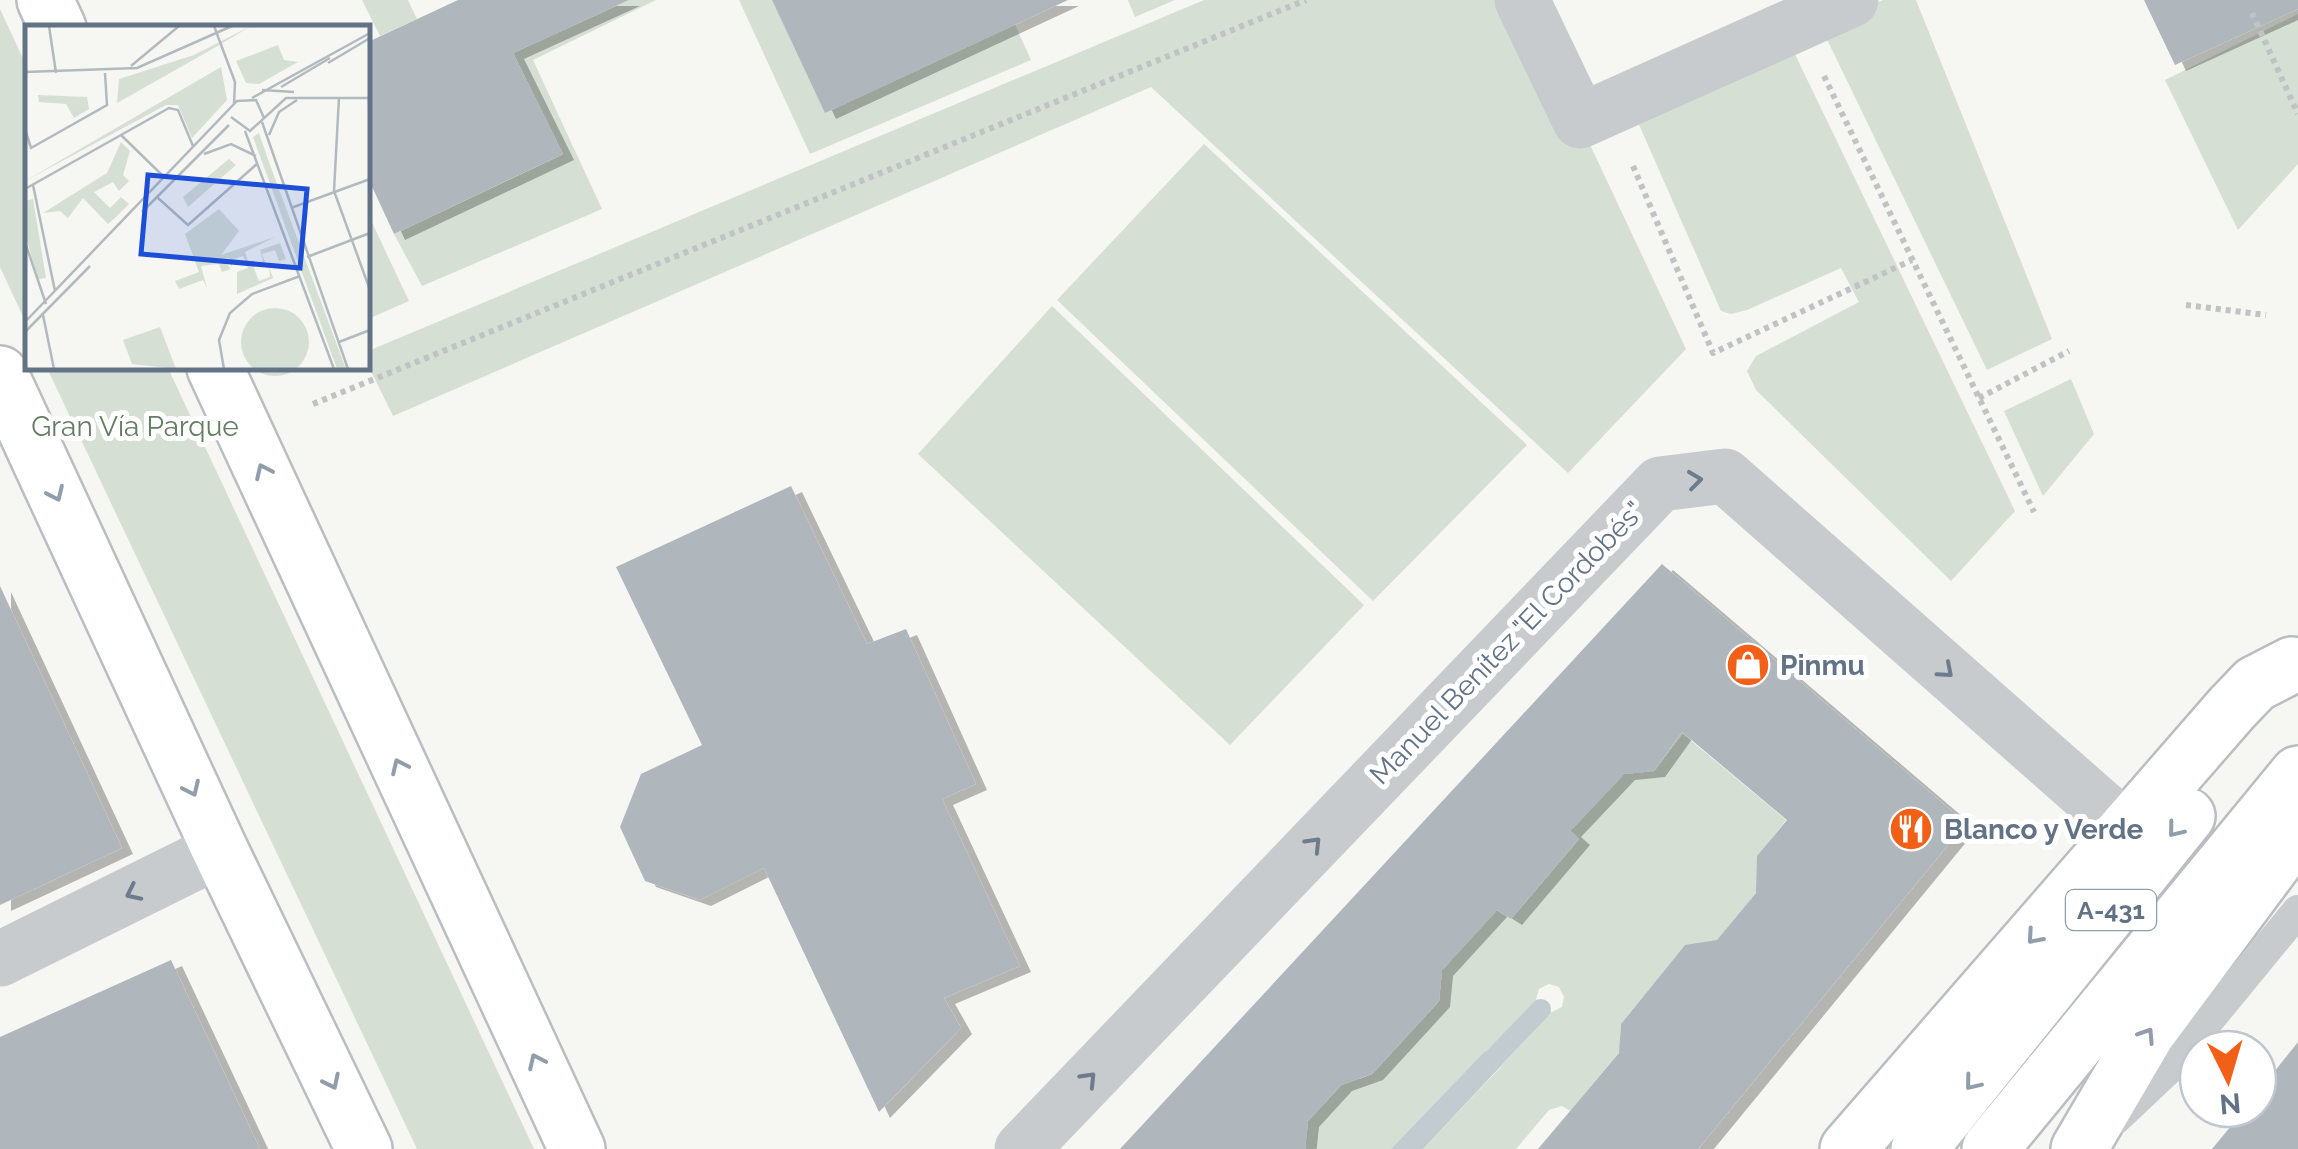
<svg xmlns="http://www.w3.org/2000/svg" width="2298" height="1149" font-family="Raleway,sans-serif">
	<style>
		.green { fill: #d6dfd3; fill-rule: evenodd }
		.water { fill: #c1cbd0 }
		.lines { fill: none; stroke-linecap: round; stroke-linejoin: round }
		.stream { stroke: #c1cbd0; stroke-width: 20 }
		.building { fill: #afb7bd; filter: url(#shadow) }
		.primary-casing { stroke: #babdc1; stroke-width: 60 }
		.path { stroke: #c0c2c4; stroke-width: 6; stroke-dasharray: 5 5; stroke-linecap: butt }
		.lane { stroke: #c8cbce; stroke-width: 32 }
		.street { stroke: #c8cbce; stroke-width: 55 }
		.primary { stroke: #fff; stroke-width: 55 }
		.oneway { stroke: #919daa }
		.oneway2 { stroke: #6c7c8d }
		.labels { text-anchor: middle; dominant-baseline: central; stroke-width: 10; stroke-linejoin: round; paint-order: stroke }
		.shield { fill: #fff; stroke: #919daa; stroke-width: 2.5 }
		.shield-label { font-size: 25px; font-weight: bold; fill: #627386 }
		.park-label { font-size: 28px; fill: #647d62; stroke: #fff }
		.street-label { font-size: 28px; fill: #627386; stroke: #fff }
		.poi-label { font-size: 28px; font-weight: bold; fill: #627386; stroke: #fff; text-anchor: start }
		.inset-road { fill: none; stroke: #b2bac0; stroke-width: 2.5 }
		.view { fill: #1d4ed8; fill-opacity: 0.15; stroke: #1d4ed8; stroke-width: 5 }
		.inset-edge { fill: none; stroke: #627386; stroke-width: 5 }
	</style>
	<defs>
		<filter id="shadow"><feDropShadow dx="11" dy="6" stdDeviation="0" flood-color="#0004"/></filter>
	</defs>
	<rect width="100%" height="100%" fill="#f6f6f2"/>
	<path class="green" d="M362,0H408L417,19L380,36Z
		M629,0H656L533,60L602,209L422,286L394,234L562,155L513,53Z
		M739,0H772L826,112L1004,0L1031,60L810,154Z
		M1128,0H1175L1135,17Z
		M1204,0H1522L1686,349L1568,473L1151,87L393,416L368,365V351Z
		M1883,0H1916L2052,339L1987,370L1821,27Z
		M0,9L27,67V325L0,267Z
		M2298,14V164L2238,230L2165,80Z
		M1792,48L2015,511L1951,581L1756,390L1747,371L1756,356L1859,302L1841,268L1747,310L1731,314L1721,311L1637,120Z
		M1204,144L1527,445L1373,601L1057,300Z
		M368,214L409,301L368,319Z
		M1052,306L1364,605L1230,745L918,454Z
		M47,368H168L534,1149H417Z
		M2071,379L2094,434L2043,496L2004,411Z
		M1683,734L1786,820L1764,848L1766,881L1709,950L1685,945L1621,1024L1620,1035L1629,1041L1570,1111L1562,1106L1549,1110L1516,1149H1423L1501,1067L1485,1051L1391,1149H1305L1297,1132L1353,1073L1360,1079L1372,1074L1439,1001L1440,990L1431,981L1490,906L1511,919L1578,840L1566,826L1632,765L1654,771ZM1549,984L1559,987L1564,997L1562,1007L1552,1012L1541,1009L1536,999L1539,989Z"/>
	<path class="water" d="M1485,1051L1501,1066L1423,1149H1391Z"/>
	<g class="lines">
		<path class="stream" d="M1493,1059L1541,1009"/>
	</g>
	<path class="building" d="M458,0H629L513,53L563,154L394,234L368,178V42Z
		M772,0H1068L825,113Z
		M2144,0H2298V9L2175,65Z
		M791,486L867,644L906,629L976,784L942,799L1020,966L944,998L961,1028L879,1112L764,868L700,900L645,881L620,827L641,774L702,745L616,567Z
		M1662,564L1966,823L1698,1149H1538L1619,1053L1621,1024L1685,945L1717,940L1756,893L1757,856L1787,820L1682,732L1654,771L1624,774L1570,831L1579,839L1511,919L1497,910L1442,970L1439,1001L1372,1074L1341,1085L1308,1121L1305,1149H1120Z
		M0,586L122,848L0,905Z
		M171,960L260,1149H0V1037Z
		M2298,1042V1149H2212L2245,1109H2258V1092Z"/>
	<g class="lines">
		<g class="primary-casing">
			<path id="primary" d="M45,0L58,28
				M215,368L577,1149
				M0,374L220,850L364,1149
				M1848,1149L2232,708L2255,684L2292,665
				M1919,1149L2187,816
				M1990,1149L2298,774
				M2079,1149L2147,1033L2298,830"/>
		</g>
		<path class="path" d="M2252,13L2298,114
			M1824,76L2034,512
			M1633,166L1713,353L1912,260
			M2186,305L2266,315
			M1979,398L2069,351
			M313,404L1306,0"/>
		<path class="lane" d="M2116,1118L2169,1068L2298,911"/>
		<path class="street" d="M1522,0L1580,121L1851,0
			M0,959L220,850
			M1022,1149L1660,484L1725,476L2127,830"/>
		<use href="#primary" class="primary"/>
	</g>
	<defs><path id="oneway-chevron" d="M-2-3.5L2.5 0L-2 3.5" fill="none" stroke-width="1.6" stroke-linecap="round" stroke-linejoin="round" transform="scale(2.5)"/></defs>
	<g class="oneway">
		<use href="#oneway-chevron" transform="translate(263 471) rotate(-115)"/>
		<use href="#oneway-chevron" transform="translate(56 494) rotate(65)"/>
		<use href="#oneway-chevron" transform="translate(399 766) rotate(-115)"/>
		<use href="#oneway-chevron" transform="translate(192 789) rotate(65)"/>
		<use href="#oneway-chevron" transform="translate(2175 830) rotate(129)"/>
		<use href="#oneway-chevron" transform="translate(2034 937) rotate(131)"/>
		<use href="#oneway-chevron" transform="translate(2147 1035) rotate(-57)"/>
		<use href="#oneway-chevron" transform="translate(536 1061) rotate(-115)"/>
		<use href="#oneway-chevron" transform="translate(332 1082) rotate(64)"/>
		<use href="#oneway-chevron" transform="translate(1972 1083) rotate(129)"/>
	</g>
	<g class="oneway2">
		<use href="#oneway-chevron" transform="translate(1695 480) rotate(-7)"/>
		<use href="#oneway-chevron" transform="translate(1946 671) rotate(41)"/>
		<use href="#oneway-chevron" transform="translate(1314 844) rotate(-46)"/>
		<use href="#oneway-chevron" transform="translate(133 893) rotate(154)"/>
		<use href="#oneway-chevron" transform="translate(1089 1079) rotate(-46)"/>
	</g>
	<defs>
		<g id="shop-disc" transform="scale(2.25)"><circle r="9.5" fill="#f25f16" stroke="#fff"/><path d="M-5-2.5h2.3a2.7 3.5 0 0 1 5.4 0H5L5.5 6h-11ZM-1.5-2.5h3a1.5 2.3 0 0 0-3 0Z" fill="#fff"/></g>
		<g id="restaurant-disc" transform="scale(2.25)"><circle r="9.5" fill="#f25f16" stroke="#fff"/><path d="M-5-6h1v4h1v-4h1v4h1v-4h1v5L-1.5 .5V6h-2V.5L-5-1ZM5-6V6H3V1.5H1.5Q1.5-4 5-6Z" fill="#fff"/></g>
	</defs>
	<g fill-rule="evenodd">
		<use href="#shop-disc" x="1748" y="665"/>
		<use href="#restaurant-disc" x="1911" y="829"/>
	</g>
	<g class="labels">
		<rect class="shield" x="2066" y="890" width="90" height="40" rx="8"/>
		<g class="shield-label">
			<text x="2111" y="910">A-431</text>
		</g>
		<g class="park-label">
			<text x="135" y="426">Gran Vía Parque</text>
		</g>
		<g class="street-label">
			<text transform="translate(1507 643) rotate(-46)">Manuel Benítez "El Cordobés"</text>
		</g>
		<g class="poi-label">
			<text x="1780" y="665">Pinmu</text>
			<text x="1944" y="829">Blanco y Verde</text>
		</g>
	</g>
	<g transform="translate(25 25)">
		<rect width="345" height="345" fill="#f6f6f2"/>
		<path d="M226,1L191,22L92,78L94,54L169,30ZM253,20L259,35L273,37L234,59L221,58L211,36ZM196,42L202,75L167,113L153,80H141L0,156ZM13,70L62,72L64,84L49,93L41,79L14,77ZM234,108L245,140L321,344H312L228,112ZM96,117L105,126L98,150L104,156L94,166L88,157L69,167L85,183L96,172L104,179L92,191L83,199L58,173L43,193L35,186L18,188L82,148ZM204,134L211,140L163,182L158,172ZM8,174L21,253L13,254L0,208V176ZM194,184L214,206L196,230L250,212L220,227L225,242L238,236L235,225L255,218L261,234L254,236L250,225L237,229L240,237L228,241L234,256L245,252L244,241L248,253L212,269V247L223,243L218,231L207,235V243L204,233L197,234L206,244L197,247L194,239L176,241L182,263L178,255L154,264L150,256L174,247L160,209ZM216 317a34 34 0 1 1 68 0a34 34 0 1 1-68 0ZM135,302L151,344L107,339L98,315Z" fill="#d6dfd3"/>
		<path class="inset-road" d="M24,1L31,48M189,1L210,57L209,79M303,38L345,13M106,41L154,1M0,47L112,43L207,1M256,62L305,33M237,65L269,67M314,72L309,166L345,265M227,73L345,8M344,73L345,116M206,92L225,106L261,73H345M237,97L323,344M0,104L6,123L82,80L80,48M220,106L309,344M96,110L138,151M244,110L254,87L272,75M179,129L206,119L231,131M8,160L30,266M0,164L144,83L153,85L168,121M133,173L163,200L233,138M266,183L345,154M117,187L204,100M0,217L21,279M282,232L345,208M18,290L29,344M0,297L212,76L231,75L239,93M0,307L65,241M314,317L345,305M199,344L194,315L205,288L227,269L275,251"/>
		<path class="view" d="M123,150L282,164L275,243L116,229Z"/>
		<rect width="345" height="345" class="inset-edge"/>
	</g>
	<g transform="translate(2228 1079) rotate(175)"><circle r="48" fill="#ffffff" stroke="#c0c7cf" stroke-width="2.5"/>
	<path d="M0-8L18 38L0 25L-18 38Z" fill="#f25f16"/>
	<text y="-15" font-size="28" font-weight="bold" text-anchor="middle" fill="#627386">N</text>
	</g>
</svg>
